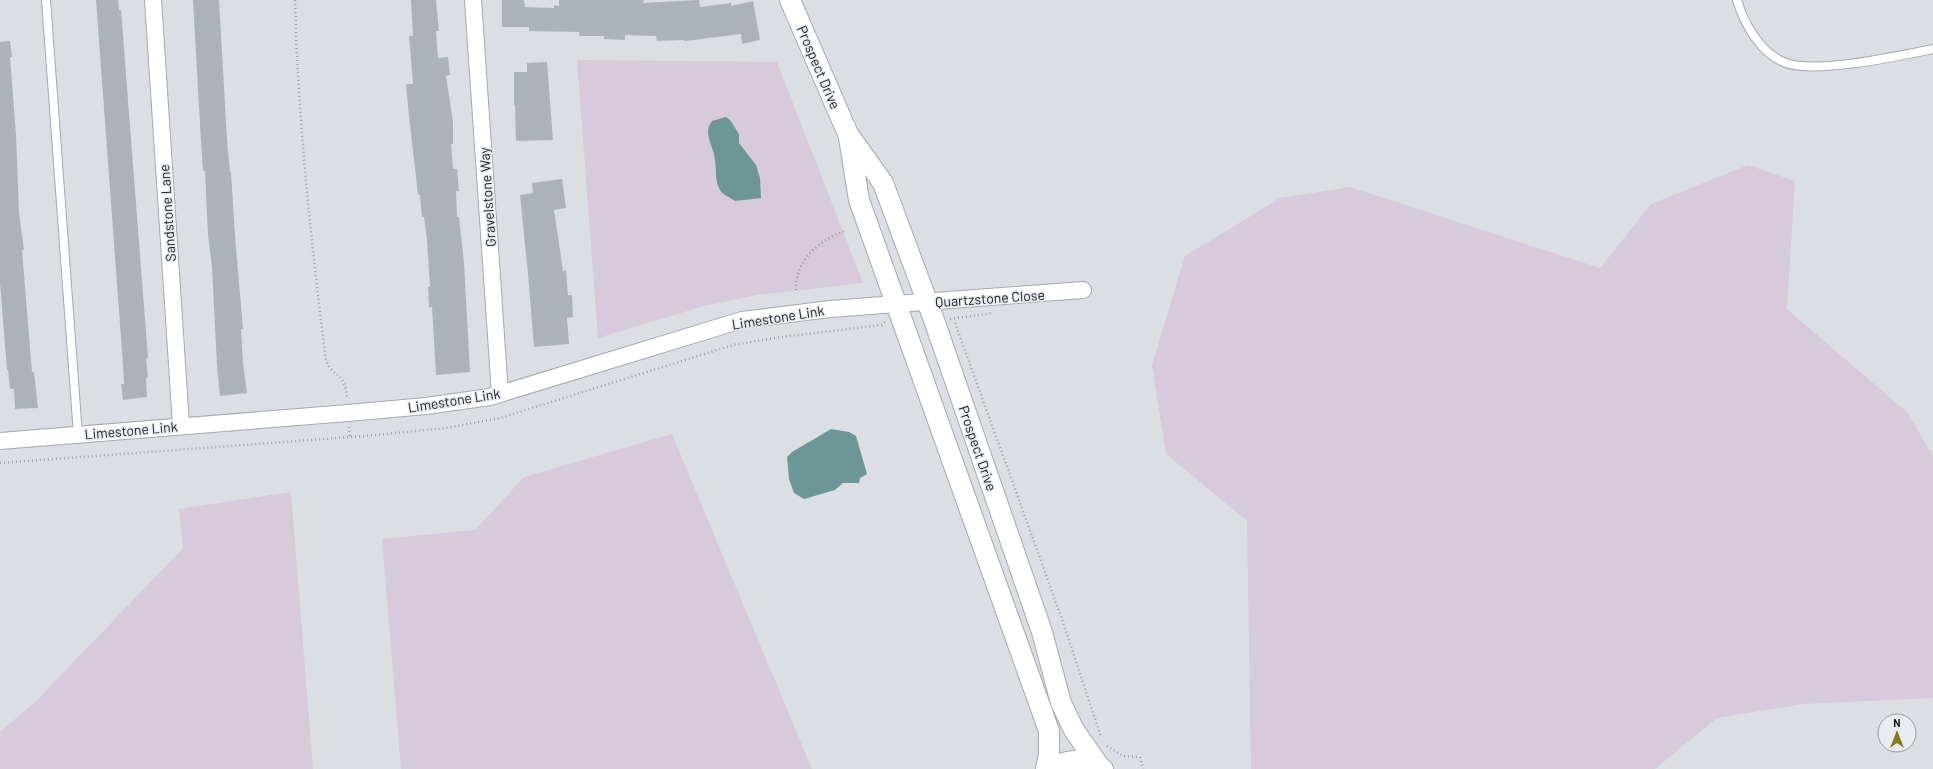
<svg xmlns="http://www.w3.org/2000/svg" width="1933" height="769" font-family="Barlow,sans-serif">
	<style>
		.green { fill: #d7cadb }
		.water { fill: #6d9796 }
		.building { fill: #acb2b5 }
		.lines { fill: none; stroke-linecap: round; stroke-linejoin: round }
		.service-casing { stroke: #a5a8ad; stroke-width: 10 }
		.minor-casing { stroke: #a5a8ad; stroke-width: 18 }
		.tertiary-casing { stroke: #a5a8ad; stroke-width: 22 }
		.path { stroke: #9a9da1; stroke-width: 2.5; stroke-dasharray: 1 3; stroke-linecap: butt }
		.service { stroke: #fff; stroke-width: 8 }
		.minor { stroke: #fff; stroke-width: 16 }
		.tertiary { stroke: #fff; stroke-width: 20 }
		.labels { text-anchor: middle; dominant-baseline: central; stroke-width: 3; stroke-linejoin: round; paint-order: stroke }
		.street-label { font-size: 14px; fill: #1b1c1e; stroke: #e8ecf1 }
	</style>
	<rect width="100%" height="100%" fill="#dbdfe4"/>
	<path class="green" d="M577,60L777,62L863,283L757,295L704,306L598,338Z
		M1748,165L1795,181L1787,309L1907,412L1933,456V698L1804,704L1717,718L1655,769H1251L1247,521L1166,454L1152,365L1185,256L1280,198L1350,187L1600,268L1651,204Z
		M672,434L812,769H401L382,539L475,530L524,477Z
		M291,492L313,769H0V732L37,700L183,548L179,509Z"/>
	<path class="water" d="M726,117L730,120L739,134V143L756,165L760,178L761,198L735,201C731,198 723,195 720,190C714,179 717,171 715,160C714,146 702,134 712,121Z
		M831,429L849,432L856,436L867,474L860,478L859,483H843L835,490L804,499L794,493L789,479L787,457L792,452Z"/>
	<path class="building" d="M96,0H118L119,10H121L148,358H146L148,378H146L147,397L123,400L121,384H124L123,365Z
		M193,0H219L227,140L230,172H231L235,236L243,329H241L243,363L247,393L220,396L217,366L212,267L208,235L205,171H203L201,142Z
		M411,0H436L439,31H436L438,58L448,57L450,75L446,76L453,122V144H451L453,169H457L459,191H456L457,217H459L464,263L470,372L436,375L432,307H429L428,287H430L427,240L424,217H422L420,195H418L408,107L406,84H413L409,36H413Z
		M502,0H524L525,7L554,8V5L559,6V0H644L643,3L699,0L700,7L731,3V6L753,1L760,40L742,44L741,34L685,41L684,40L657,41L656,36L625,35V40L604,39V36H579V32L529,31V27H502Z
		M10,41L12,57H10L16,135L19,213L24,250H22L32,372H34L38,408L15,409L14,389H10L8,370H7L0,283V42Z
		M547,62L553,140L516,141L515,105H514V72H527V63Z
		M562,179L566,208L554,210L563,271L566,270L568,295H572L573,317L567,318L569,344L534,347L528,274L520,195L533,193L532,183Z"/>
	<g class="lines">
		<g class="service-casing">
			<path id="service" d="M46,0L78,435
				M1737,0C1744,24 1761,54 1786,63C1817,74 1899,56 1933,49"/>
		</g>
		<g class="minor-casing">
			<path id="minor" d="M153,0L181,425
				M473,0L500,394
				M0,441L348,413L426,406L490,397L742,320L830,309L1083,290"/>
		</g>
		<g class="tertiary-casing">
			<path id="tertiary" d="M790,0L848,134L883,183L934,320L1042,632L1061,703L1074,730L1099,766
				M849,138L859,200L1049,731V755L1046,769
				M1052,769C1067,758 1088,758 1103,769"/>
		</g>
		<path class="path" d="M295,0C298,121 311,241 326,361C334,379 345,370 347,399
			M796,290C795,260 819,241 844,231
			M950,319L993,313
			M955,323L1062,619L1101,737
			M349,427L350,437
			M0,463L365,436L446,428L500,418L733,345L781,337L882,325L885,322
			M1107,746L1123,756L1140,757L1143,769"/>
		<use href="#service" class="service"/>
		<use href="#minor" class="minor"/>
		<use href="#tertiary" class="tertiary"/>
	</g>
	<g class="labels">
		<g class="street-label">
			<text transform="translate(819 67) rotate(67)">Prospect Drive</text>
			<text transform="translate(487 197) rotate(-94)">Gravelstone Way</text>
			<text transform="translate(167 213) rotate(-94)">Sandstone Lane</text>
			<text transform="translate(990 298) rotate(-4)">Quartzstone Close</text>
			<text transform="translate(778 317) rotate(-9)">Limestone Link</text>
			<text transform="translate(454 400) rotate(-9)">Limestone Link</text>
			<text transform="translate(131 430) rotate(-5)">Limestone Link</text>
			<text transform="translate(978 448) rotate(71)">Prospect Drive</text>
		</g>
	</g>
	<g transform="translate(1897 733)"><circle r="19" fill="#e8ecf1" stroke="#96999d"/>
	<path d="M0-3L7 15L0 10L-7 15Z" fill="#867b21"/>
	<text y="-6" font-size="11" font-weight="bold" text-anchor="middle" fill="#1b1c1e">N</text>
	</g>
</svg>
